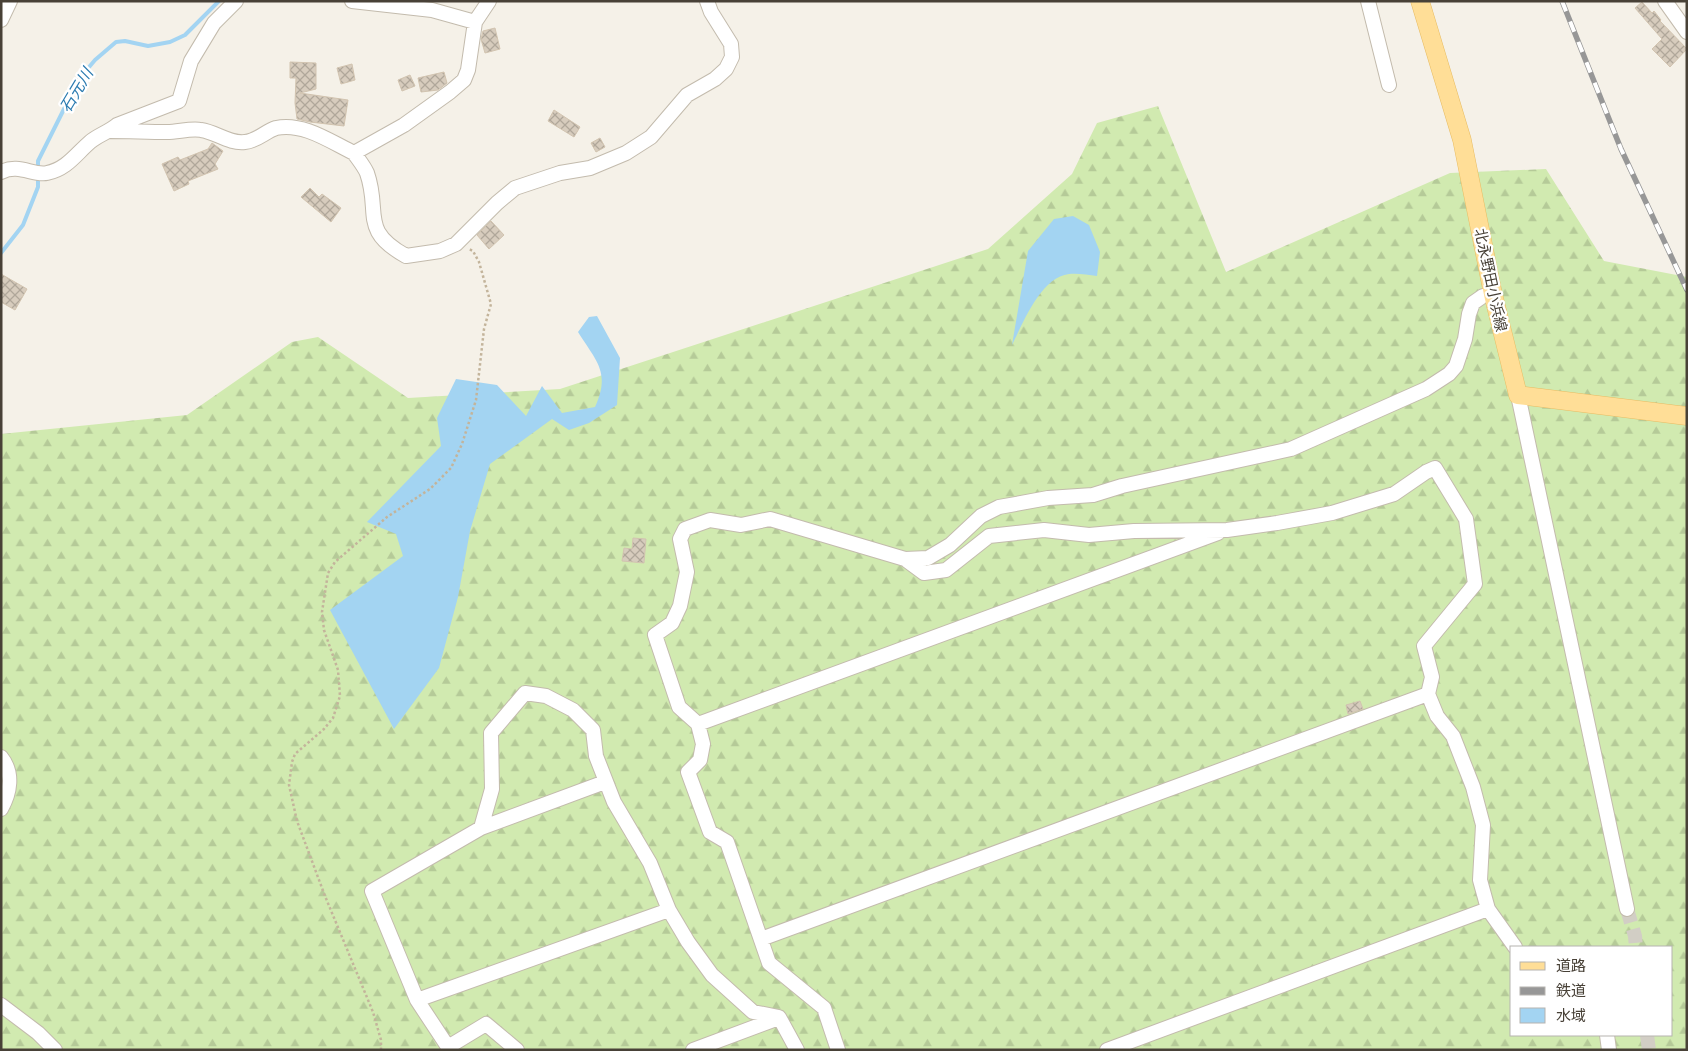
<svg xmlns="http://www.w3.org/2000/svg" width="1688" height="1051" font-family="Manrope,'Noto Sans JP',sans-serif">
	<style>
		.forest { fill: url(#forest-firs); fill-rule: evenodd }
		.water { fill: #a3d4f2 }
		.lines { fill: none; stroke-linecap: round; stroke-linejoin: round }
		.stream { stroke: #a3d4f2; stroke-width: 4 }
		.building { fill: url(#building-cross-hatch); stroke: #d2c4b0 }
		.minor-tunnel { stroke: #d2cec5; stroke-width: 14; stroke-dasharray: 14 7; stroke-linecap: butt }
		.minor-casing { stroke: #c3bbad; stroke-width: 16 }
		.major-casing { stroke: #e7bc64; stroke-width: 19 }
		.path { stroke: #c3b49b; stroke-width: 2.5; stroke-dasharray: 2.5 2.5; stroke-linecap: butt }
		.minor { stroke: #fff; stroke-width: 14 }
		.major { stroke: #ffde97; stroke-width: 18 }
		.rail-casing { stroke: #979797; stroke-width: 5.5 }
		.rail { stroke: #fff; stroke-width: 4; stroke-dasharray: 11; stroke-linecap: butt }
		.labels { text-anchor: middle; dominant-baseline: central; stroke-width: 4.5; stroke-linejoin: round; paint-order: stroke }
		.street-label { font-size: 15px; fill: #484137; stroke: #fff }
		.water-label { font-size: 16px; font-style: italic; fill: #2b7bb0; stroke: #fff }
	</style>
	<defs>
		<pattern id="forest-firs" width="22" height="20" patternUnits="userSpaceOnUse" patternTransform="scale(1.25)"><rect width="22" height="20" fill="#d1eab0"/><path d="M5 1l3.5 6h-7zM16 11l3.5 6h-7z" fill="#b5ca98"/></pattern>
		<pattern id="building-cross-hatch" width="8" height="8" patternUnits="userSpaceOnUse" patternTransform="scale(1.25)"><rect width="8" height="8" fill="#d7ccbd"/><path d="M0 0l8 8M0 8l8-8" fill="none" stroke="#b0a79a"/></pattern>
	</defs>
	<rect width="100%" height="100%" fill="#f5f1e8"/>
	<path class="forest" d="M1158,106L1226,272L1450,173L1546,169L1604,261L1687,277V1050H1V434L187,415L292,342L318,337L408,398L560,389L988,249L1072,174L1097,123ZM1512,947H1672V1035H1512Z"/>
	<path class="water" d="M1073,216L1089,225L1100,252L1097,276C1088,275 1078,273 1069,274C1041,277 1023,323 1012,345L1028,251L1054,219Z
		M597,316L620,358L617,405L589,423L569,430L552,419L490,464L470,531L458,597L439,668L394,729L330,610L403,556L396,534L367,522L441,446L437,418L456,379L497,385L526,416L542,386L562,413L595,407C611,372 596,361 578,332L589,317Z"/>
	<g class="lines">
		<path class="stream" d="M1,253L23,225L38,187V161L79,79L95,60L116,42L125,41L148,46L170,42L185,35L219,1"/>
	</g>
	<path class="building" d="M1642,2L1652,13L1654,11L1661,20L1660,21L1687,49L1670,67L1652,49L1662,39L1635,8Z
		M495,28L500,49L485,53L481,39L483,31Z
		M290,62L316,63V89L300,93L348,100L344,126L310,122L297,119L295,103L296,78H290Z
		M352,64L355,80L341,84L337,68Z
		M444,72L447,83L438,90L421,92L418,78Z
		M410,75L415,86L402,91L398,80Z
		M554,110L580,127L574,137L548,121Z
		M600,138L605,147L596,152L591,143Z
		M212,143L223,151L215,164L218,169L188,181L189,184L174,191L162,164L178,157L180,160L208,149Z
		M310,188L319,197L322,194L341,208L331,222L301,197Z
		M491,221L504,235L489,249L477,235Z
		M1,274L27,289L15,310L1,302Z
		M633,538L646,539L644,563L622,561L624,548L632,549Z
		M1360,701L1363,709L1348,714L1346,705Z"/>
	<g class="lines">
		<path class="minor-tunnel" d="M1627,909L1635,936L1636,947
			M1647,1035L1649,1050"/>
		<g class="minor-casing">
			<path id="minor" d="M352,1L432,10L475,22
				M489,1L475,22L468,70L464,80L450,92L404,125L354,153C358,159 364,166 367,173C381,213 359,230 406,256L440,251L456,244L497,203L515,188L560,173L590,168L626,153L651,137L687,95L715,79L726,69L732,57L731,44L711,12L707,1
				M1368,1L1389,85
				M1665,1L1687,32
				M1,20L10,1
				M110,131C129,131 148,132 167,132C178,132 191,128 201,130C216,132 229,144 245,142C257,141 266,131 276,128C303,122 331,142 354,153
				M1,172C19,163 33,176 47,173C67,169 76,154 90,142C98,135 109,132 117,125L179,101L191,61L214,23L236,1
				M1518,395L1627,909
				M905,559L924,573L946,570L989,536L1044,530L1089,535L1134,531L1227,530L1277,523L1332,513L1394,494L1426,472L1435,468L1466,519L1475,584L1424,646L1432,677L1428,694L1437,716L1453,736L1473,787L1483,825L1480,880L1488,909L1515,947
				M698,724L1218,533
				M1,757C14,773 10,793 1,809
				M481,828L605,782
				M761,939L1428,694
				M417,1000L669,910
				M1,1005L38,1033L55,1050
				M1607,1035L1609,1050
				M517,1050L486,1024L448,1047L417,1000L372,891L481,828L492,789L491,733L525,693L546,696L573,710L593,730L596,756L614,802L650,863L669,910L688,942L712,975L753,1012L779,1017L797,1050
				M693,1050L779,1018
				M838,1050L824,1008L769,963L727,842L710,832L688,772L700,760L703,744L698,724L679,707L655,635L672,623L680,606L687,572L680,539L685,529L710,520L741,525L770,519L905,559L928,558L950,545L981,516L999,507L1048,498L1093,495L1122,486L1291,449L1426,389L1449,374L1456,366L1465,339L1469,314L1473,303L1483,296L1493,294
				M1107,1050L1488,909"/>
		</g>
		<g class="major-casing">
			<path id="major" d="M1420,1L1462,140L1493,294L1518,395L1687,416"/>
		</g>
		<path class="path" d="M381,1050V1040L373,1012L325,896L297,821L289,785L292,762L295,754L324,729L333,718L340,696L338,670L324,630L322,612L328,573L335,562L387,517L430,489L451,468L462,444L476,400L484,329L491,304L479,262L473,251L469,249"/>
		<use href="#minor" class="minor"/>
		<use href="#major" class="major"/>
		<g class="rail-casing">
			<path id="rail" d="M1562,1L1621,149L1687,290"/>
		</g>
		<use href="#rail" class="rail"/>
	</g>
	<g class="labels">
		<g class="street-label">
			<text transform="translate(1491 280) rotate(78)">北永野田小浜線</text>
		</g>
		<g class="water-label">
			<text transform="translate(76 90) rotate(-59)">石元川</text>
		</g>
	</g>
	<rect width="1688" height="1051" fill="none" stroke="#484137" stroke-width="5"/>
	<rect x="1510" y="946" width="162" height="90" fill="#ffffff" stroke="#b6b3af"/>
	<rect x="1520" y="962" width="25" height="8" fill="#ffde97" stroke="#b6b3af"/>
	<text x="1556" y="971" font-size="15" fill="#484137">道路</text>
	<rect x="1520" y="987" width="25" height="8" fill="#979797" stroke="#b6b3af"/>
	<text x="1556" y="996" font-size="15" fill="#484137">鉄道</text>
	<rect x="1520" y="1008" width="25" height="15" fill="#a3d4f2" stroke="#b6b3af"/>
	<text x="1556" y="1021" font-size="15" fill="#484137">水域</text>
</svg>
